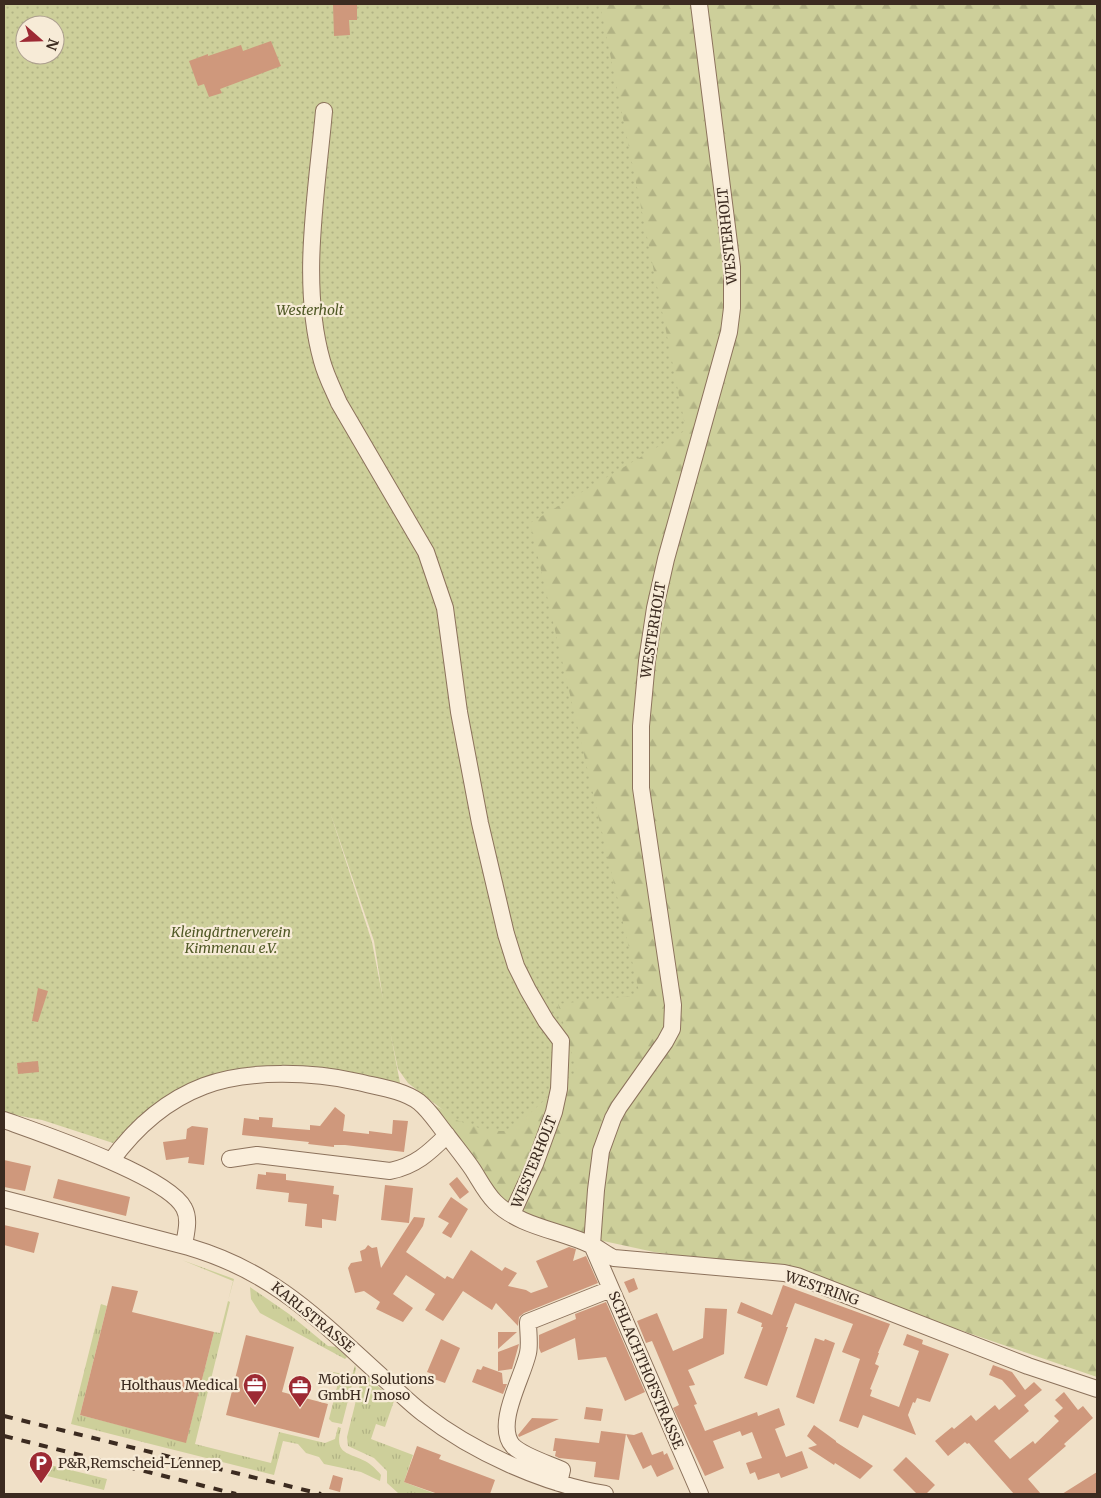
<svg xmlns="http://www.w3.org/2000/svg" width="1101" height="1498" font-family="Merriweather,serif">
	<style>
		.grass { fill: url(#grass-tufts) }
		.forest { fill: url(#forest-firs) }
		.park { fill: url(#park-dots); fill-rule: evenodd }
		.building { fill: #cf987c }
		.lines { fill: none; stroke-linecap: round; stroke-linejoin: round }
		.street-casing { stroke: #8c725c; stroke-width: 18 }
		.street { stroke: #faeedb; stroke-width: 16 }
		.rail { stroke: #3c2b20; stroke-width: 4; stroke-dasharray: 9 9; stroke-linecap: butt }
		.labels { text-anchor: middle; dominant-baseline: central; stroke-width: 4.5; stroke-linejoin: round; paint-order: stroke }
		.street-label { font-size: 14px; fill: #3c2b20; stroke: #f7ebd7 }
		.park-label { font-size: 14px; font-style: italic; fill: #505926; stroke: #f7ebd7 }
		.poi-label { font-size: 14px; fill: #3c2b20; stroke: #f7ebd7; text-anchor: start }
	</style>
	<defs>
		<pattern id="grass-tufts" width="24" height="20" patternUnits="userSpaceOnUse" patternTransform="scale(1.25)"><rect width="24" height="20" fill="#cdcf9a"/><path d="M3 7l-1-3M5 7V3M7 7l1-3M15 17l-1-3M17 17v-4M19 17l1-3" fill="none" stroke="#b1b284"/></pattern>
		<pattern id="forest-firs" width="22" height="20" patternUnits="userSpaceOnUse" patternTransform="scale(1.25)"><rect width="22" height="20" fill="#cdcf9a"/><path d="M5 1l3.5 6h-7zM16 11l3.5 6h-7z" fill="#b1b284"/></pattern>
		<pattern id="park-dots" width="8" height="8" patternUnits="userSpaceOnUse" patternTransform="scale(1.25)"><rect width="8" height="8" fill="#cdcf9a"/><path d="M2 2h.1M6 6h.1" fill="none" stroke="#b1b284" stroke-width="1.8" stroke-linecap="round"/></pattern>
	</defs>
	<rect width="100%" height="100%" fill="#f0e0c7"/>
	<path class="grass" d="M182,1260L234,1279L228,1301L230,1302L195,1444L271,1463L279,1432L325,1443L335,1439L338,1427L341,1428C334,1454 347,1452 365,1461C371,1464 377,1470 381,1475L380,1481L361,1472L324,1464L319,1457L306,1453L298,1444L283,1441L274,1475L71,1424L101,1304L107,1306L80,1415L186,1442L214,1332L220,1333L233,1281Z
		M250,1287L289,1314L328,1346L336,1347L347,1357L345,1359L260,1313L251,1299Z
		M355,1365L356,1369L342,1424L332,1422L329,1419L340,1375L328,1371L343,1374L340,1385L341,1386L345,1382L350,1383Z
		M366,1375L394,1401L385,1427L376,1424L371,1439L413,1455L404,1482L436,1494L398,1493L387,1483V1471L374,1458L348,1446L347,1437L362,1376Z
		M34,1461L107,1479L104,1490L31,1472Z"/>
	<path class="forest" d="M596,4H1097V1377L785,1270L654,1252L585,1237L523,1214L503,1201L420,1098L458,1117L553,1002L526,520Z"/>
	<path class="park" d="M4,4H600L686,430L530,523L640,995L558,1004L577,1071L518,1124L504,1131H488L456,1120L408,1083L398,1069L390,1031L401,1088L254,1069L133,1123L113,1143L42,1120L4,1113ZM25,25H55V55H25ZM330,812L374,941L383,999L372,942Z"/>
	<path class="building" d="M333,4H357V20H349L350,35L334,36Z
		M271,41L281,66L220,89L222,93L209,97L204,84L198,86L189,61L208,54V56L241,45L243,51Z
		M38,988L48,991L38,1022L32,1021Z
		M38,1061L39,1072L18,1074L17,1063Z
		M335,1107L345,1115L343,1131L369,1134V1131L392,1134L393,1120L408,1121L404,1152L345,1145H334V1147L308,1144L309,1142L242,1135L244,1118L259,1120V1117L273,1118L272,1127L310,1130V1125L320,1126Z
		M192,1126L208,1128L204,1165L188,1163L189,1157L166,1160L163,1142L186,1139L187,1129Z
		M4,1160L31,1166L25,1191L4,1187Z
		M266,1172L286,1174V1180L334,1186L333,1194L339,1195L336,1221L322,1219V1228L305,1226L307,1204L288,1202L289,1193L256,1189L258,1174L266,1175Z
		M457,1177L469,1192L460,1199L449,1184Z
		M58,1179L130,1197L126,1216L53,1198Z
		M385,1185L413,1188L409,1223L381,1220Z
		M451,1197L468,1209L451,1238L442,1233L449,1223L438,1217Z
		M414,1217L425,1218L423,1226L406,1252L445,1279L447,1276L453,1279L471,1250L502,1271L505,1267L517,1273L508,1286L526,1290L531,1293L548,1287L536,1261L569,1247L576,1249L573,1261L586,1256L598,1283L524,1313L519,1317L518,1326L496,1303L492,1310L463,1291L443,1321L425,1310L435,1294L406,1275L393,1294L413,1308L403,1322L376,1309L380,1302L364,1291L355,1293L348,1268L351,1263L362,1261L360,1251L365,1249L368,1245L372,1248L377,1247L381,1268Z
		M4,1225L39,1233L34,1253L4,1245Z
		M634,1278L638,1289L629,1293L624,1282Z
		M783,1285L890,1324L878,1353H879L875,1364L879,1366L870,1389L872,1390L870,1396L899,1407L919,1351L903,1345L907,1334L923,1340L922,1344L949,1354L930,1402L917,1398L915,1403L913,1402L908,1415L916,1435L863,1415L858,1428L839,1421L860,1359L842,1352L853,1324L795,1303L786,1327H788L767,1386L744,1378L763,1327H761L762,1323L737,1313L741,1302L772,1315Z
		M112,1286L138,1291L132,1312L214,1332L186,1443L80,1415Z
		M606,1302L645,1392L625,1401L606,1357L578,1360L575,1338L541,1353L539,1348V1335L576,1319L575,1314Z
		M705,1308L727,1309L724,1354L688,1370L695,1385L689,1386L697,1404L694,1405L705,1431L757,1412L758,1416L779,1408L785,1425L775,1429L786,1457L802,1451L808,1468L781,1478L779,1473L758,1480L755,1472L750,1474L746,1463L762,1458L752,1432L742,1436L740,1431L713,1441L724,1468L705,1476L673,1408L679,1405L652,1341L646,1343L637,1321L657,1313L673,1351L703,1338Z
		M498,1332H517L498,1349Z
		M246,1335L294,1347L282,1392L328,1404L319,1438L226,1415Z
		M815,1338L824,1341L825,1339L835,1343L814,1404L796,1397Z
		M441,1339L460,1348L445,1383L434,1379L435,1375L427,1372Z
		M519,1344L512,1369L498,1371V1352Z
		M993,1365L1012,1372L1025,1390L1034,1382L1042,1390L1024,1405L1029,1411L994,1441L1010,1459L1033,1441L1035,1444L1059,1421L1054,1416L1063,1408L1055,1400L1064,1392L1078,1410L1083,1406L1093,1418L1064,1444L1066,1446L1028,1479L1041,1494H1014L969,1443L967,1444L965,1442L948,1456L935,1441L952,1427L954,1429L971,1415L976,1421L995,1405L999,1410L1016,1396L1002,1380L989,1375Z
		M483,1366L502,1373L503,1384H507L503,1394L472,1382L477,1369L481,1370Z
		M586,1407L603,1409L601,1421L584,1419Z
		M532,1418L559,1419L519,1437L518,1435Z
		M814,1425L836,1441V1442L873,1466L860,1479L835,1463L834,1465L808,1448L817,1445L807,1436Z
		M601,1431L626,1434L619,1480L594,1477L596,1462L559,1458L555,1456L556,1451H553L555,1438L599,1443Z
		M642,1432L652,1455L663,1451L664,1455L667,1453L674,1469L657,1477L651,1465L643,1469L626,1434L634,1435Z
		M417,1446L441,1455L439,1459L495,1480L490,1494H438L404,1482Z
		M906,1457L935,1485L926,1494H917L893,1470Z
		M1097,1472V1494H1062Z
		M333,1475L343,1478L340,1492L329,1489Z"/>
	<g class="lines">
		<g class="street-casing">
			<path id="street" d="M699,4L732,267V308L729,332L666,559L655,608L647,661L641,726V788L673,1005L672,1029L665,1042L619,1107L613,1118L601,1151L596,1190L592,1245L700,1494
				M324,111C317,191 300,283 322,361C326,376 333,389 339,403L426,552L445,608L459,712L480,823L506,934L516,966L528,990L546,1021L561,1041L559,1089L554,1112L535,1164L512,1214
				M4,1120C40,1133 168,1176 184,1208C190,1219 186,1233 184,1245
				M230,1159L257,1155L390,1171C415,1166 429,1153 447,1135
				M111,1161C135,1128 167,1100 204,1086C248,1069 314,1072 358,1082C378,1087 403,1090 419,1102C430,1111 437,1123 446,1134C455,1146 465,1158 473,1170C480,1181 486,1193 495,1202C520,1227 559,1230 591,1245C599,1248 605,1254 614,1258L784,1273L797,1276L1028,1366L1097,1389
				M4,1199L189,1247C274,1272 318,1319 381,1376C395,1388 409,1403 424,1414C473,1452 544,1484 605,1494
				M559,1483L562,1470C549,1464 523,1456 513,1446C494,1425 523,1377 528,1353C530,1344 528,1332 528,1322L611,1289"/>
		</g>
		<use href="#street" class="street"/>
		<path class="rail" d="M4,1416L321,1494
			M4,1436L236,1494"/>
	</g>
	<defs>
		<g id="office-pin" transform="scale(1.25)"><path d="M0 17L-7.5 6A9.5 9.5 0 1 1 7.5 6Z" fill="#9d2a34" stroke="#f7ebd7"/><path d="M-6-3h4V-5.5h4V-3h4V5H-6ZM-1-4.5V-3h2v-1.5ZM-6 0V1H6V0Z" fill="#fff"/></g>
		<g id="parking-pin" transform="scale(1.25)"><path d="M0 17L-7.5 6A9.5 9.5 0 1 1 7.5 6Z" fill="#9d2a34" stroke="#f7ebd7"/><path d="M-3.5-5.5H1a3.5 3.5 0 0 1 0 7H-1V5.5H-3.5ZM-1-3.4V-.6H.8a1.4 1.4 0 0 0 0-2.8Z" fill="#fff"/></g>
	</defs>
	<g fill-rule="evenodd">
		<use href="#office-pin" x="255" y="1385"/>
		<use href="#office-pin" x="300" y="1387"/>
		<use href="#parking-pin" x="41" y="1463"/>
	</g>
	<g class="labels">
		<g class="street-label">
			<text transform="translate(727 236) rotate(-96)">WESTERHOLT</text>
			<text transform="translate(653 630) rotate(-81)">WESTERHOLT</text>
			<text transform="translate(534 1162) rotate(-68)">WESTERHOLT</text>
			<text transform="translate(822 1288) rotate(19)">WESTRING</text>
			<text transform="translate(313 1317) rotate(39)">KARLSTRASSE</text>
			<text transform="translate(646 1370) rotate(67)">SCHLACHTHOFSTRASSE</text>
		</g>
		<g class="park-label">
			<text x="310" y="310">Westerholt</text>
			<text x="231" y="932">Kleingärtnerverein<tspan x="231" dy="16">Kimmenau e.V.</tspan></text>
		</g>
		<g class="poi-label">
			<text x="318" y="1379">Motion Solutions<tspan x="318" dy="16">GmbH / moso</tspan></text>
			<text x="238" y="1385" text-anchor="end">Holthaus Medical</text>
			<text x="58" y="1463">P&amp;R,Remscheid-Lennep</text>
		</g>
	</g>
	<rect width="1101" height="1498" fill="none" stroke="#3c2b20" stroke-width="10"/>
	<g transform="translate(40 40) rotate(110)"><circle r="24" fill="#f7ebd7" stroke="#ac9e8e"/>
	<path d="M0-4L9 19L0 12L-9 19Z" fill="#9d2a34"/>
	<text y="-8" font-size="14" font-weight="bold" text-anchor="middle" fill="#3c2b20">N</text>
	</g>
</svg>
